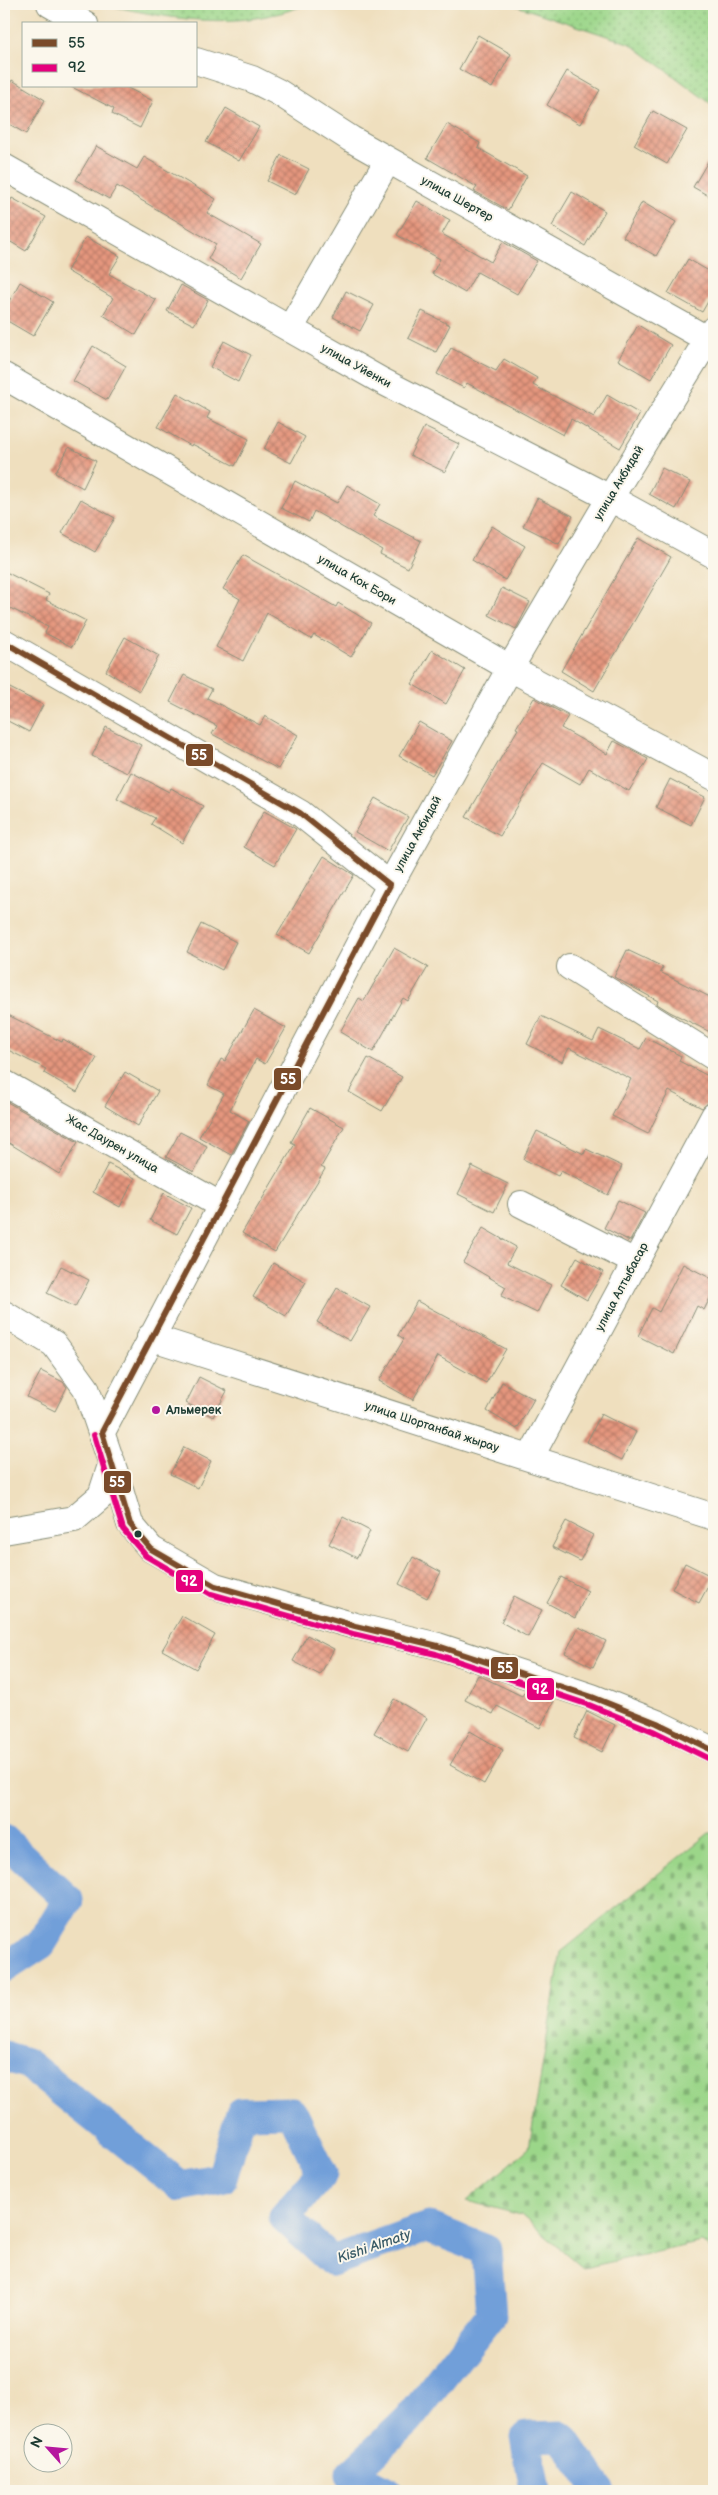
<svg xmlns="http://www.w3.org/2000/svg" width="718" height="2495" font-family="'Balsamiq Sans',sans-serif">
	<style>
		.grass { fill: url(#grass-dots); stroke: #5d8a5e }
		.cemetery { fill: url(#cemetery-stones); stroke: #5d8a5e }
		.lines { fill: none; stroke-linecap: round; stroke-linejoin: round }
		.river { stroke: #719fd9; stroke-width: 31 }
		.building { fill: url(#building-cross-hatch) }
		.minor-casing { stroke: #878e79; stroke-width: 28 }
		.minor { stroke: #fff; stroke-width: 26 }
		.bus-1-casing { stroke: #fbf7ec; stroke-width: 10 }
		.bus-2-casing { stroke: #fbf7ec; stroke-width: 10 }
		.bus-1 { stroke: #7a4b2a; stroke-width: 6 }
		.bus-2 { stroke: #e5007d; stroke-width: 6 }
		.poi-dot { fill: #b5179e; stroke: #fbf7ec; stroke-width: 2 }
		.bus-dot { fill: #1f3d34; stroke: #fbf7ec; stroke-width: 2 }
		.labels { text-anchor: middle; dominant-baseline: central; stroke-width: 4; stroke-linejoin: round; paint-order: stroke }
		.street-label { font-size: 12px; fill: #1f3d34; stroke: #fbf7ec }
		.poi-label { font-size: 12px; font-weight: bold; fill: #1f3d34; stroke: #fbf7ec; text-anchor: start }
		.water-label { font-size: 14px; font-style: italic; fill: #385a66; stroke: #fbf7ec }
		.line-badge { stroke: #fbf7ec; stroke-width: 2 }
		.badge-label { font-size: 14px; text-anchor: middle; font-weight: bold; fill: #fff }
	</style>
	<defs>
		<pattern id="grass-dots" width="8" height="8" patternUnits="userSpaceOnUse" patternTransform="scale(1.25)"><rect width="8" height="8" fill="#9bd689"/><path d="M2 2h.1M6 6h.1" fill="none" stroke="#7eaf71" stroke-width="1.8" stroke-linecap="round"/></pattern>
		<pattern id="cemetery-stones" width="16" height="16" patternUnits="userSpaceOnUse" patternTransform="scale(1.25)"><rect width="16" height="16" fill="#9bd689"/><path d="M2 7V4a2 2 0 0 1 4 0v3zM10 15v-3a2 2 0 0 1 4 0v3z" fill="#7eaf71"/></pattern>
		<pattern id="building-cross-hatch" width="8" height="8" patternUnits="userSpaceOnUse" patternTransform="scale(1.25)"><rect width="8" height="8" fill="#e5967e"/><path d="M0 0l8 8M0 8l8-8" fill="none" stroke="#b97c68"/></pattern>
	</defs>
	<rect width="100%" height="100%" fill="#fbf7ec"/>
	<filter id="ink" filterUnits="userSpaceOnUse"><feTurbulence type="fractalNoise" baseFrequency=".02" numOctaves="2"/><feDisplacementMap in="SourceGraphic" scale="10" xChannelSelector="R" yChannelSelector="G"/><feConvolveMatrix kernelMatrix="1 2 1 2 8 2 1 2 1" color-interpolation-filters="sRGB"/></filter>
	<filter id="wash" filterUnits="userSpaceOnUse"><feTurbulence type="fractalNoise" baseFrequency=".0096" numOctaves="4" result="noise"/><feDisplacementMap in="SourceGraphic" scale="20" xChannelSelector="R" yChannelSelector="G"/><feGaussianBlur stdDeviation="1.12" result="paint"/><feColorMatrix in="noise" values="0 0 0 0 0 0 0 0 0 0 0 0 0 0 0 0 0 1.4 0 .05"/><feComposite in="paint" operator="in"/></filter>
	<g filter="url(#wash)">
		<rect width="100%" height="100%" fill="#efdfbe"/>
		<path class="grass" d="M102,4H308C296,8 284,13 271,15C215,28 157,16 102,4Z
			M511,4H714V106L631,44Z"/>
		<path class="cemetery" d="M709,1833H714V2253L702,2242L583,2268L521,2215L467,2201L529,2148L561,1952Z"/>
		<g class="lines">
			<path class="river" d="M4,1840L68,1900L41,1944L4,1968
				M4,2056L26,2063L180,2186L222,2178L241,2113L292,2112L322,2174L284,2217L332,2261L428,2227L486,2250L491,2315L408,2420L351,2474L387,2491
				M535,2491L526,2437L562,2436L600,2491"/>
		</g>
		<g id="blocks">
			<path class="building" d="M478,35L511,54L492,88L459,69Z
				M567,71L600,90L580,124L547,105Z
				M12,80L45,100L26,134L4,121V95Z
				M70,86H124L153,101L140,128L112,114L114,109Z
				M226,108L259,127L239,161L206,142Z
				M653,111L687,130L667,164L634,145Z
				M447,124L480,143L478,148L527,176L508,210L474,191L477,187L427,158Z
				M96,146L137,169L144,157L216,199L207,213L261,244L241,278L208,259L216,244L117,186L109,199L76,180Z
				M714,151V199L693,187Z
				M281,155L309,169L295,195L267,181Z
				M572,192L605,211L585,246L552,226Z
				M12,198L46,217L26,251L4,238V213Z
				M417,201L450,220L442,234L491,262L503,242L537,261L517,294L477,272L465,293L432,274L440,259L397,235Z
				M642,202L676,222L656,256L623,237Z
				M86,237L120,256L109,274L156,300L136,335L103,315L113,298L67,271Z
				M688,259L714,274V291L702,312L668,293Z
				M20,282L53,302L33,336L4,319V310Z
				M181,285L208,300L194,325L167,311Z
				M346,291L374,305L360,331L333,317Z
				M422,311L450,325L436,352L408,338Z
				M638,325L671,345L651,379L618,360Z
				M224,341L251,355L238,382L210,367Z
				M93,346L126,366L107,400L73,381Z
				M451,348L496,371L504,359L537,378L533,385L594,417L607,395L640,414L620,448L571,419L563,435L467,383L464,388L437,374Z
				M177,393L210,412L207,418L249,439L235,466L192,444L191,446L158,427Z
				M278,422L305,437L291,463L264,449Z
				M424,427L459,444L445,472L410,455Z
				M69,447L96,461L83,488L55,473Z
				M662,468L690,482L676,509L649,494Z
				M295,481L337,503L347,485L380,504L373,516L421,541L408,568L380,554L382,550L314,511L309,522L281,508Z
				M537,498L573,516L559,544L523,526Z
				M81,499L115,518L95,552L62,533Z
				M492,526L525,546L505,580L472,560Z
				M638,538L671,557L594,691L561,671Z
				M243,555L336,607L338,603L371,623L351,657L314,635L311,639L267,613L243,661L216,647L240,599L223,589Z
				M4,571L49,594L46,600L86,621L72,647L45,633L48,627L4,605Z
				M502,588L530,602L516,629L489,615Z
				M125,637L159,656L139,691L106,671Z
				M432,650L465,670L446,704L412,684Z
				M184,675L212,689L207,698L260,725L265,716L298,735L278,769L212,734L217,726L170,702Z
				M4,685L43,705L29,732L4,719Z
				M534,698L568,716L561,728L607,754L614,741L648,759L629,791L589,768L580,784L543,763L500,836L466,817L518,729L516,728Z
				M419,722L452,741L432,775L399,756Z
				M106,727L141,745L127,773L92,756Z
				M131,772L169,792L171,788L203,806L182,843L151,824L155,818L117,799Z
				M670,779L705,797L691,825L656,807Z
				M375,798L408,817L388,851L355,832Z
				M264,811L296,829L275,865L244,847Z
				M324,856L354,875L309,953L277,935Z
				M201,924L236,942L222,970L187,952Z
				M394,948L428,967L408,1001L403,998L373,1052L340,1032L359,998L364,1001Z
				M627,950L663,967L660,972L714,999V1034L670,1012L657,1004L658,1001L614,977Z
				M254,1010L286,1028L265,1064L256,1059L230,1110L249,1121L231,1155L199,1137L224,1094L208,1085L221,1059L225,1061Z
				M4,1013L62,1042L63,1039L97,1058L77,1092L44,1073L46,1069L4,1048Z
				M541,1016L593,1041L599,1029L640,1049L646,1038L681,1056L679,1061L714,1079V1091L709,1102L702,1108L669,1091L648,1134L612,1116L631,1079L569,1048L562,1062L527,1044Z
				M368,1058L402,1077L382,1111L349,1092Z
				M125,1072L158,1091L138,1126L105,1106Z
				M7,1102L78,1142L59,1174L4,1140V1107Z
				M310,1108L344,1127L321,1167L325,1169L275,1252L242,1233L295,1144L291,1142Z
				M537,1131L584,1154L586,1149L622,1166L608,1195L561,1171L558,1176L523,1159Z
				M180,1132L207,1146L194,1172L166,1157Z
				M108,1164L135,1178L120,1207L93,1192Z
				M472,1166L508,1184L494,1212L458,1194Z
				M164,1193L191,1208L177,1234L150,1220Z
				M618,1200L645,1213L630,1241L604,1228Z
				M483,1228L516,1247L507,1263L551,1285L537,1313L501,1296L506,1287L463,1262Z
				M577,1257L603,1272L587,1300L561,1285Z
				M273,1263L306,1282L286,1316L253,1297Z
				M683,1264L714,1280V1290L704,1310L697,1306L674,1354L638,1336L652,1308L659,1312Z
				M61,1266L89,1280L75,1307L47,1293Z
				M337,1288L370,1307L350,1341L317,1322Z
				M417,1301L506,1349L486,1383L438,1356L413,1400L379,1381L404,1339L398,1335Z
				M41,1371L63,1382L67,1387L55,1411L27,1397Z
				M199,1377L227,1391L213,1417L186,1403Z
				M502,1382L534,1399L517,1429L487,1411Z
				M601,1414L636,1432L622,1460L587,1442Z
				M184,1447L211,1461L198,1488L170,1474Z
				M343,1517L370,1531L357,1558L329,1544Z
				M566,1521L593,1535L580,1561L552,1547Z
				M413,1557L441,1572L427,1598L399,1584Z
				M685,1563L713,1577L699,1603L672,1589Z
				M561,1577L588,1591L575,1618L547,1603Z
				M514,1596L542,1610L528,1637L501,1622Z
				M182,1616L215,1635L196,1669L162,1650Z
				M579,1627L606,1641L593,1667L565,1653Z
				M307,1635L334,1649L320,1675L293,1661Z
				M478,1675L522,1696L525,1691L554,1701L540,1728L497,1706L493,1714L465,1700Z
				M394,1699L427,1718L408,1752L374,1733Z
				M587,1711L615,1725L602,1752L574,1738Z
				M470,1731L503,1750L484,1784L450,1765Z"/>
		</g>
	</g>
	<g filter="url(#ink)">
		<use href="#blocks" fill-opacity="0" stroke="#878e79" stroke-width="1"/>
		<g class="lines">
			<g class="minor-casing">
				<path id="minor" d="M50,4L85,24
					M196,61L252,79L278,92L351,139L714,343
					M4,167L380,380L610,498L714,555
					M290,329L388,160
					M4,376L510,668L714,777
					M4,642L300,813L390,885
					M570,967L714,1057
					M4,1083L220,1205
					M521,1204L635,1262
					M4,1314L54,1344L86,1388L115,1473L130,1524L151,1549L215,1586L355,1626L438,1646L592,1697L657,1723L714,1751
					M150,1337L714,1517
					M102,1432L390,885L510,668L610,498L714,329
					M530,1458L714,1116
					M4,1531L74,1519L101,1496L112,1462"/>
			</g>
			<use href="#minor" class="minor"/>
			<g class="bus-1-casing">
				<path id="bus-1" d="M4,642L300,813L390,885L102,1432L130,1524L151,1549L215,1586L355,1626L438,1646L592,1697L657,1723L714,1751"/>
			</g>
			<g class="bus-2-casing">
				<path id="bus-2" d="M94,1435L123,1529L146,1556L211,1594L353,1634L436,1654L589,1705L653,1731L710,1759"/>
			</g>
			<use href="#bus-1" class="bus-1"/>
			<use href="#bus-2" class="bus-2"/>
		</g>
	</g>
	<circle class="poi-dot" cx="156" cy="1410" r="5"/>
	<circle class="bus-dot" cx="138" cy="1534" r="4.5"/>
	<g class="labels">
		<g class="street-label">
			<text transform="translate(457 199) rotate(29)">улица Шертер</text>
			<text transform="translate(356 366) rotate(29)">улица Уйенки</text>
			<text transform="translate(619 483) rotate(-59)">улица Акбидай</text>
			<text transform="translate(357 580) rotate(30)">улица Кок Бори</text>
			<text transform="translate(418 834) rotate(-61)">улица Акбидай</text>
			<text transform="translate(112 1144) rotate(30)">Жас Даурен улица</text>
			<text transform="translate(622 1287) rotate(-62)">улица Алтыбасар</text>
			<text transform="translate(432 1427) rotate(18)">улица Шортанбай жырау</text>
		</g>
		<g class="poi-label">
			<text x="166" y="1410">Альмерек</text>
		</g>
		<g class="water-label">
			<text transform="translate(374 2246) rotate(-19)">Kіshі Almaty</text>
		</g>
	</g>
	<g class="line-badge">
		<rect x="185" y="743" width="29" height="24" rx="5" fill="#7a4b2a"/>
		<rect x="273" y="1067" width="29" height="24" rx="5" fill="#7a4b2a"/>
		<rect x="103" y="1470" width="29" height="24" rx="5" fill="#7a4b2a"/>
		<rect x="175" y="1569" width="29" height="24" rx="5" fill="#e5007d"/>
		<rect x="490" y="1656" width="29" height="24" rx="5" fill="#7a4b2a"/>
		<rect x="526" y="1677" width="29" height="24" rx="5" fill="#e5007d"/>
	</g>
	<g class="badge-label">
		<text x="199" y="760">55</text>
		<text x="288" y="1084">55</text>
		<text x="117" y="1487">55</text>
		<text x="189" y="1586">92</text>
		<text x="505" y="1673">55</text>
		<text x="540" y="1694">92</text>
	</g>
	<rect width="718" height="2495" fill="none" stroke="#fbf7ec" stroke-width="20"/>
	<rect x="22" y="22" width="175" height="65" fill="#fbf7ec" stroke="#a3ada2"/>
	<rect x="32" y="39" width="25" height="8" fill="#7a4b2a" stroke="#a3ada2"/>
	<text x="68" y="48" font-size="15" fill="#1f3d34">55</text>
	<rect x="32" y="64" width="25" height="8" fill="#e5007d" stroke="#a3ada2"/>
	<text x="68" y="72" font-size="15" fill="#1f3d34">92</text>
	<g transform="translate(48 2448) rotate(297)"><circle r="24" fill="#fbf7ec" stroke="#a3ada2"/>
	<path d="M0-4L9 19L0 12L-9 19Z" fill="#b5179e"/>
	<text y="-8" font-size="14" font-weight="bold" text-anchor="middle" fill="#1f3d34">N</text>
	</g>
</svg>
